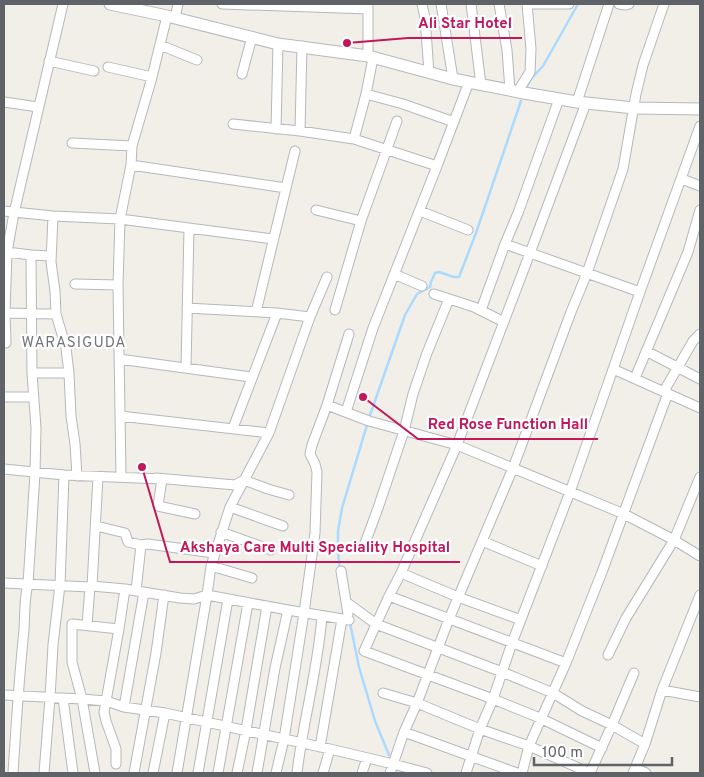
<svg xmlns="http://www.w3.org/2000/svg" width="704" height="777" font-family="Overpass,sans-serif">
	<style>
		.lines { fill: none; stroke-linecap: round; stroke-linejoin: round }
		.stream { stroke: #aadaff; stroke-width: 2.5 }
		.minor-casing { stroke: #b5b8bc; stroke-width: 11 }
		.tertiary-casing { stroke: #b5b8bc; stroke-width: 13 }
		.minor { stroke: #fff; stroke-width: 9 }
		.tertiary { stroke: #fff; stroke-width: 11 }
		.labels { text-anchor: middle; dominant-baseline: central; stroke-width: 4.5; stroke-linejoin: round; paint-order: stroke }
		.neighbourhood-label { font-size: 15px; letter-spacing: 1px; fill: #70757a; stroke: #fff }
		.leader { fill: none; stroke: #c2185b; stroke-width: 2 }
		.callout-dot { fill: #c2185b; stroke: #fff; stroke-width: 2 }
		.callout-label { font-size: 15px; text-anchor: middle; font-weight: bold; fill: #c2185b; stroke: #fff; stroke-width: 4.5; stroke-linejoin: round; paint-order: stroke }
	</style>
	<rect width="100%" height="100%" fill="#f1efe8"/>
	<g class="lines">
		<path class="stream" d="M528,85L530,80L543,66L578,4
			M369,418L405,315L417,294L430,287L431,282L435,273L439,272L454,277H459L476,233L521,101
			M340,570L338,553V531L342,508L367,425
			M350,623L359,667L375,721L389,755"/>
		<g class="minor-casing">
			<path id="minor" d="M222,4L368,9
				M368,4V56
				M422,4L425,18L429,72
				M441,4L453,79
				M471,4L481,85
				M499,4L507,50L510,90
				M527,4H569
				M619,4L626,5L629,4
				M175,18L178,4
				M160,45L197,60
				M373,58L366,94L354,139L437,166L469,82
				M49,61L94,71
				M108,67L152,77
				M242,74L252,37
				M518,91L530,72L531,49L527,4
				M366,94L403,104L454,122
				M4,102L38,107
				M577,102L609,4
				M586,103L530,253L457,445L401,573L389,596L364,651L493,699L540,718L602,748
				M233,124L300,131L354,139
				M276,129L278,44
				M300,131L302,46
				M72,143L132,146
				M131,165L286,188
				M682,179L700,186
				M316,210L361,221
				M4,211L53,216L120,219L273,239
				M420,211L468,230
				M53,216L51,262L55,291L56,314L66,348L69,373L71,416L75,444L77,476
				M505,244L640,292
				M7,252L31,255L32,373L36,428L35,473L28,584C24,599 25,614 24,630C19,678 16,725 13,773
				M31,255L51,256
				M394,274L422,286
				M75,284L118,285
				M434,294L474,307L504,322
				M187,308L277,313L310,317
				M335,310L361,221L397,121
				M481,310L505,244L518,213L559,99
				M256,312L295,151
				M5,313L56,314
				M6,343L5,313L7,252L14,213L63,4
				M646,351L700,379
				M119,359L251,377
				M186,368L189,228
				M613,369L700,408
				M32,373H69
				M635,378L688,252L700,210
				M664,391L693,341L700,334
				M4,397H34
				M327,405L369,421L457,445L624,514L674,540L700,556
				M346,412L373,328L437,166
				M120,416L269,433
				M233,428L277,313
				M4,469L64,475L162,479L158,506L195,514
				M121,477L118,285L120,219L131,165L132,146L151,81L167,16
				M156,478L235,485L244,480L268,489L289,495
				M230,507L283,526
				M96,526L125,533L128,542L141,545L136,591
				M221,532L271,550
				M482,541L542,566
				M141,545L148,544L214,553
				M364,546L378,508L404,431L413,394L427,353L449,299
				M211,566L252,578
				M341,571L348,614
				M401,573L458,597L521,620
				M4,583L90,587L92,586L125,589L119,629L104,712L106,721L116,749V764
				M92,586L98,477
				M125,589L180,598L194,599L207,595L288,610L349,620
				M389,596L566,663
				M346,602L376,624L502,672L553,693L582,711L612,725L645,744
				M87,625L90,587
				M608,655L626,618L674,540L700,477
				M662,690L700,697
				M383,693L417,703L480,729L529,746L590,773
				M4,695L82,699L106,701L124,707L165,713L330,749L393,764L427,773
				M63,698L73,773
				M124,707L144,592
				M404,732L517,773
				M320,747L342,619
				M635,768L646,773
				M44,773L50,698L53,645L60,585L64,475
				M95,773L82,699L72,662V624L119,629
				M134,773L156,653L164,595
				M153,773L165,713
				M177,773L207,595L211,566L230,507L269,433L310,317L327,277
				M198,773L228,599
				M218,773L248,603
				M237,773L246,730L267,606
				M257,773L275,668L288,610
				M276,773L284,739L304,613L315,533L317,472L315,464L310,454L312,445L327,405L349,334
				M297,773C303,721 318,669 322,616
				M323,773L330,749
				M362,773L367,758
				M390,773L404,732L417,703L449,619L513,468L571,312L587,273L623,169L636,94L643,65L664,4
				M466,773L480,729L493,699L512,643L570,492L640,292L700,126
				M522,773L529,746L566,663L602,572L668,393
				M590,773L612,725L634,673
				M633,773L645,744L662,690L700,595"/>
		</g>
		<g class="tertiary-casing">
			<path id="tertiary" d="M110,4L167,16L278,44L368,56L453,79L524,93L577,102L634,108L700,109"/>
		</g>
		<use href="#minor" class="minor"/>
		<use href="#tertiary" class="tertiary"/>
	</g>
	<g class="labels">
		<g class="neighbourhood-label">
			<text x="74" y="343">WARASIGUDA</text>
		</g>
	</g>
	<path class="leader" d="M347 43L408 38H522M363 397L418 439H598M142 467L170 562H460"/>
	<g class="callout-dot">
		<circle cx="347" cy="43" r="5"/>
		<circle cx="363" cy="397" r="5"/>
		<circle cx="142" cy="467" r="5"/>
	</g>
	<g class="callout-label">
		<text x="465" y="28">Ali Star Hotel</text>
		<text x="508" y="429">Red Rose Function Hall</text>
		<text x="315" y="552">Akshaya Care Multi Speciality Hospital</text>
	</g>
	<rect width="704" height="777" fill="none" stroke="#5f6368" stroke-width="10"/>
	<path d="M534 757v8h138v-8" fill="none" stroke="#5f6368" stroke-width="2.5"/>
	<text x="542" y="757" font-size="15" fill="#5f6368" stroke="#ffffff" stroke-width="4" paint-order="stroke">100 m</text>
</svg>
